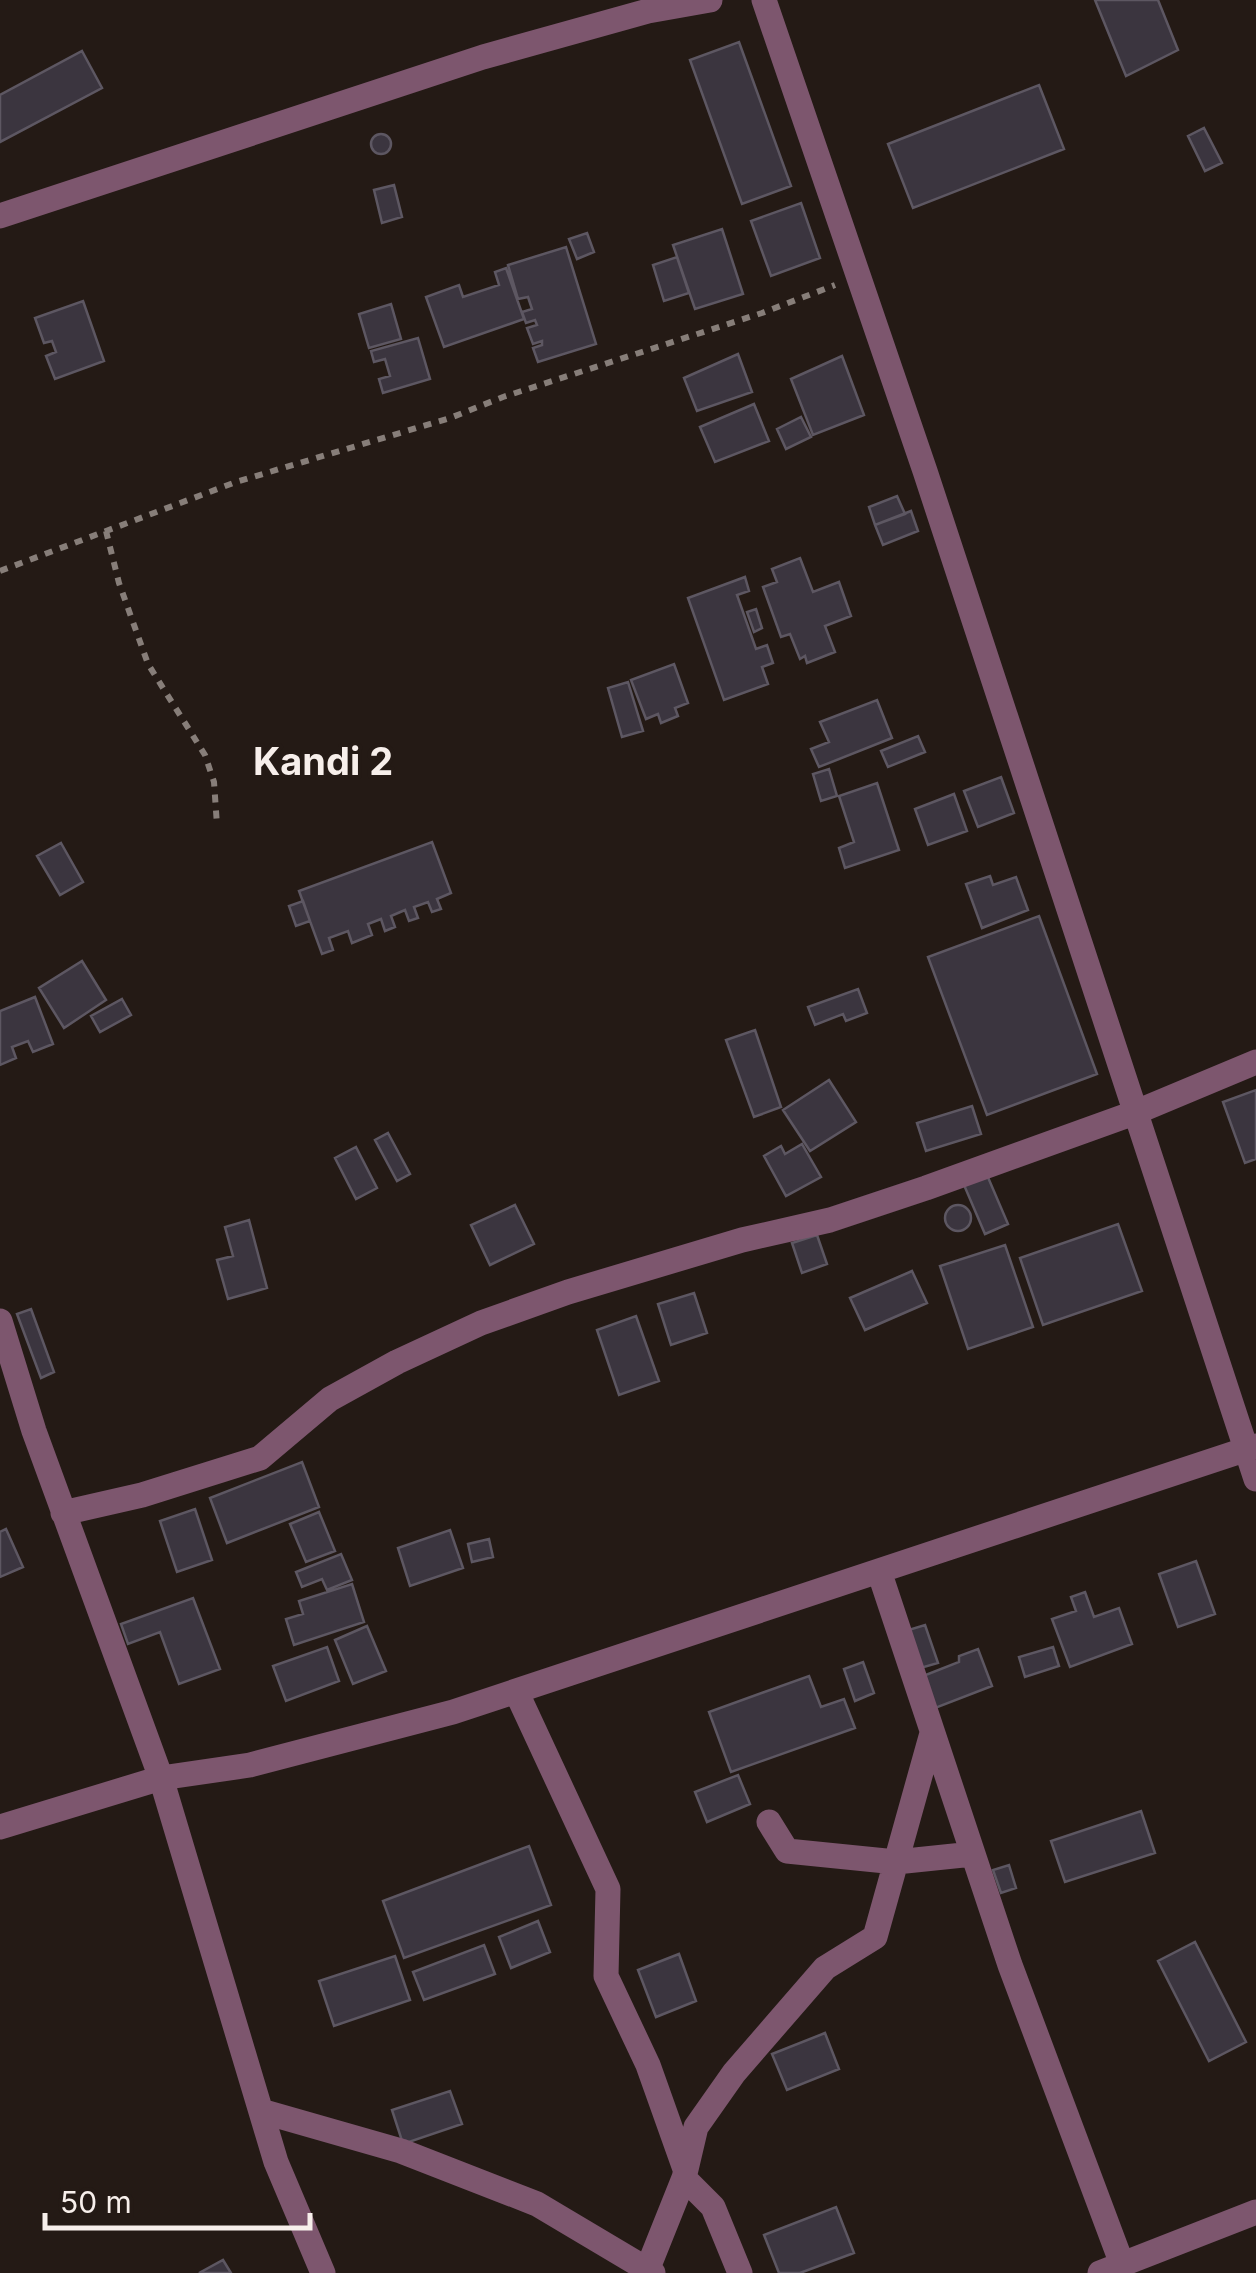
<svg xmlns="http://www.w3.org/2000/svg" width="1256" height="2273" font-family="Inter,sans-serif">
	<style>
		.building { fill: #3b353f; stroke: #5d5762; stroke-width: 2.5 }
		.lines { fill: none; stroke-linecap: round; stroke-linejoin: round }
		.path { stroke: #877e79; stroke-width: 6; stroke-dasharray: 8 8; stroke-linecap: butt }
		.street { stroke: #7d566e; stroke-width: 25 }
		.labels { text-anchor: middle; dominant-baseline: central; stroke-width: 8; stroke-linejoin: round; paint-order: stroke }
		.district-label { font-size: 38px; font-weight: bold; fill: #f7efeb; stroke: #241a15 }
	</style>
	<rect width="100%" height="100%" fill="#241a15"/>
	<path class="building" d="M1095,0H1158L1178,50L1126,76Z
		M739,42L791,186L742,204L690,60Z
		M82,51L102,88L0,142V95Z
		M1039,85L1064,149L913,208L888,144Z
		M1204,128L1222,163L1205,171L1188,136Z
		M371 144a10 10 0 1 1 20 0a10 10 0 1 1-20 0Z
		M394,185L402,217L382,223L374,190Z
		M801,203L820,258L771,276L751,221Z
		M722,229L743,294L695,309L673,245Z
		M587,233L594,252L577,259L569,239Z
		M566,247L596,344L538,362L533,348L542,345V341L533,344L527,328L537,325L535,320L526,323L522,312L532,309L528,297L518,299L508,265Z
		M677,257L689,293L664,301L653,265Z
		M506,268L524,319L444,347L426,297L459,285L463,297L499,285L495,272Z
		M83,301L104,361L55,379L46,356L56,352L52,341L44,343L35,318Z
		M391,304L401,339L369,348L359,314Z
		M418,338L430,379L383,393L379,379L390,376L385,359L374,362L371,351Z
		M738,354L752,392L697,411L684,378Z
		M842,356L864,415L813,435L791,379Z
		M754,404L769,441L715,462L700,427Z
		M801,417L811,437L786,449L777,429Z
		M897,496L905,514L875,525L869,507Z
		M911,511L918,531L883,545L875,525Z
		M800,558L813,592L839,582L851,616L825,626L835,652L807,663L805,656L800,659L790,634L781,637L763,587L777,582L772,569Z
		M745,577L749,591L737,595L756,649L767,645L773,663L762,667L768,684L724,700L688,598Z
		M756,609L762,628L754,632L747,612Z
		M674,664L688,703L675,708L678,716L661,723L658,714L646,719L631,680Z
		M628,682L643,731L622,737L608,688Z
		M877,700L892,738L819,767L811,749L829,742L820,722Z
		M918,736L925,752L888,767L881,751Z
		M829,769L837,796L821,801L813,774Z
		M1001,777L1014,813L978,827L964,791Z
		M877,783L899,850L845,868L839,848L854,842L839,796Z
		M954,794L967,831L928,845L915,809Z
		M432,842L451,893L437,899L441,909L432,912L428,902L414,907L418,918L409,921L405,910L391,916L395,927L385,931L381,919L368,924L372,935L352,943L348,931L329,938L333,950L322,954L299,891Z
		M61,843L83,882L60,895L37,856Z
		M990,876L993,885L1016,877L1028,910L982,928L966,884Z
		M303,901L310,921L296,926L289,906Z
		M1039,916L1097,1074L987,1115L928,957Z
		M82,961L106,1000L64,1028L39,988Z
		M858,989L867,1013L846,1021L843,1014L815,1025L808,1007Z
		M35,997L53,1044L33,1052L28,1041L12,1047L16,1058L0,1065V1011Z
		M122,999L131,1015L100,1032L91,1016Z
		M755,1030L781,1107L754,1117L726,1040Z
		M829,1080L856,1122L810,1151L783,1110Z
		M1256,1090V1159L1245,1163L1223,1102Z
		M972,1106L981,1134L926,1151L917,1123Z
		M388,1133L410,1174L397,1181L375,1140Z
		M802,1144L821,1177L786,1196L764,1156L781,1146L785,1154Z
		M356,1147L377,1188L356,1199L335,1158Z
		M987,1175L1008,1224L985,1234L964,1185Z
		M515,1205L534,1244L490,1265L471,1225Z
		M945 1218a13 13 0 1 1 26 0a13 13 0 1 1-26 0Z
		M249,1220L267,1288L228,1299L217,1260L233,1256L225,1227Z
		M1118,1224L1142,1291L1043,1325L1020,1258Z
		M817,1235L827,1264L802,1273L792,1243Z
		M1005,1245L1033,1327L968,1349L940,1266Z
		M912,1271L927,1303L865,1330L850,1298Z
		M694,1293L707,1333L671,1345L658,1304Z
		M31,1309L54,1372L41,1378L17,1314Z
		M636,1316L659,1381L619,1395L597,1330Z
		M302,1462L319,1507L227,1543L210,1498Z
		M195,1509L212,1560L177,1572L160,1521Z
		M319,1512L335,1551L306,1562L290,1524Z
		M6,1529L23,1567L0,1577V1532Z
		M450,1530L463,1568L410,1586L398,1548Z
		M489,1539L493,1557L472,1562L468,1544Z
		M341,1554L352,1580L327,1590L322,1579L302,1587L296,1572Z
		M1196,1561L1215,1614L1178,1627L1159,1574Z
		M352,1584L364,1622L294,1645L286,1619L303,1614L299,1601Z
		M1085,1592L1094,1617L1119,1608L1132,1644L1070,1667L1052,1619L1076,1611L1071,1597Z
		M193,1598L220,1669L179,1684L160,1632L128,1644L121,1624Z
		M925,1625L938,1663L917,1669L905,1631Z
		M367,1626L386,1671L353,1684L335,1640Z
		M327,1647L339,1681L286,1701L273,1666Z
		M1053,1647L1059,1666L1025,1677L1019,1657Z
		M978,1649L992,1686L930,1710L918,1678L959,1662V1656Z
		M863,1662L874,1693L855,1701L844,1669Z
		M809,1676L821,1707L844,1699L855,1728L731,1772L709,1712Z
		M738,1775L750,1804L707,1822L695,1792Z
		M1141,1811L1155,1853L1065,1882L1051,1841Z
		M529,1846L551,1905L404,1958L383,1901Z
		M1009,1865L1016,1888L1001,1893L993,1870Z
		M538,1921L550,1952L511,1968L499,1937Z
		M1195,1942L1246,2042L1209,2061L1158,1961Z
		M484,1945L495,1974L424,2000L413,1972Z
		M679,1954L696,2001L656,2017L638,1970Z
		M395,1956L410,2000L334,2026L319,1981Z
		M825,2033L839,2069L787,2090L772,2054Z
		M450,2091L462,2124L403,2144L392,2110Z
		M836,2207L854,2253L800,2273H779L764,2235Z
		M223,2260L231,2273H199Z"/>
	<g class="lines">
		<path class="path" d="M106,531L119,583L148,664L205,755L214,782L217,825
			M0,571L236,482L450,418L503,397L762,313L835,285"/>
		<path class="street" d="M764,0L925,471L1256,1479
			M0,216L483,57L648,11L710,0
			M0,1321L34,1431L161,1778L276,2162L323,2273
			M63,1513L142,1495L260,1458L330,1399L397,1362L481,1323L568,1292L742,1240L830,1220L926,1188L1134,1113L1256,1062
			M879,1571L1010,1965L1122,2264
			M516,1691L608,1889L606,1976L648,2065L685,2169
			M769,1822L787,1851L896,1862L973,1854
			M0,1827L161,1778L250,1765L453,1712L1256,1446
			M261,2111L401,2151L537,2204L653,2273
			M646,2273L684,2178
			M740,2273L713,2207L684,2178L696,2127L734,2073L825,1968L875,1937L932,1733
			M1100,2273L1256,2212"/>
	</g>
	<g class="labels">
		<g class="district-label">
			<text x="323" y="761">Kandi 2</text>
		</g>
	</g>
	<path d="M45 2213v15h265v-15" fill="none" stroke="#f7efeb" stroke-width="5"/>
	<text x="60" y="2213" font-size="30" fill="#f7efeb" stroke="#241a15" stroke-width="8" paint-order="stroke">50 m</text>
</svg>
